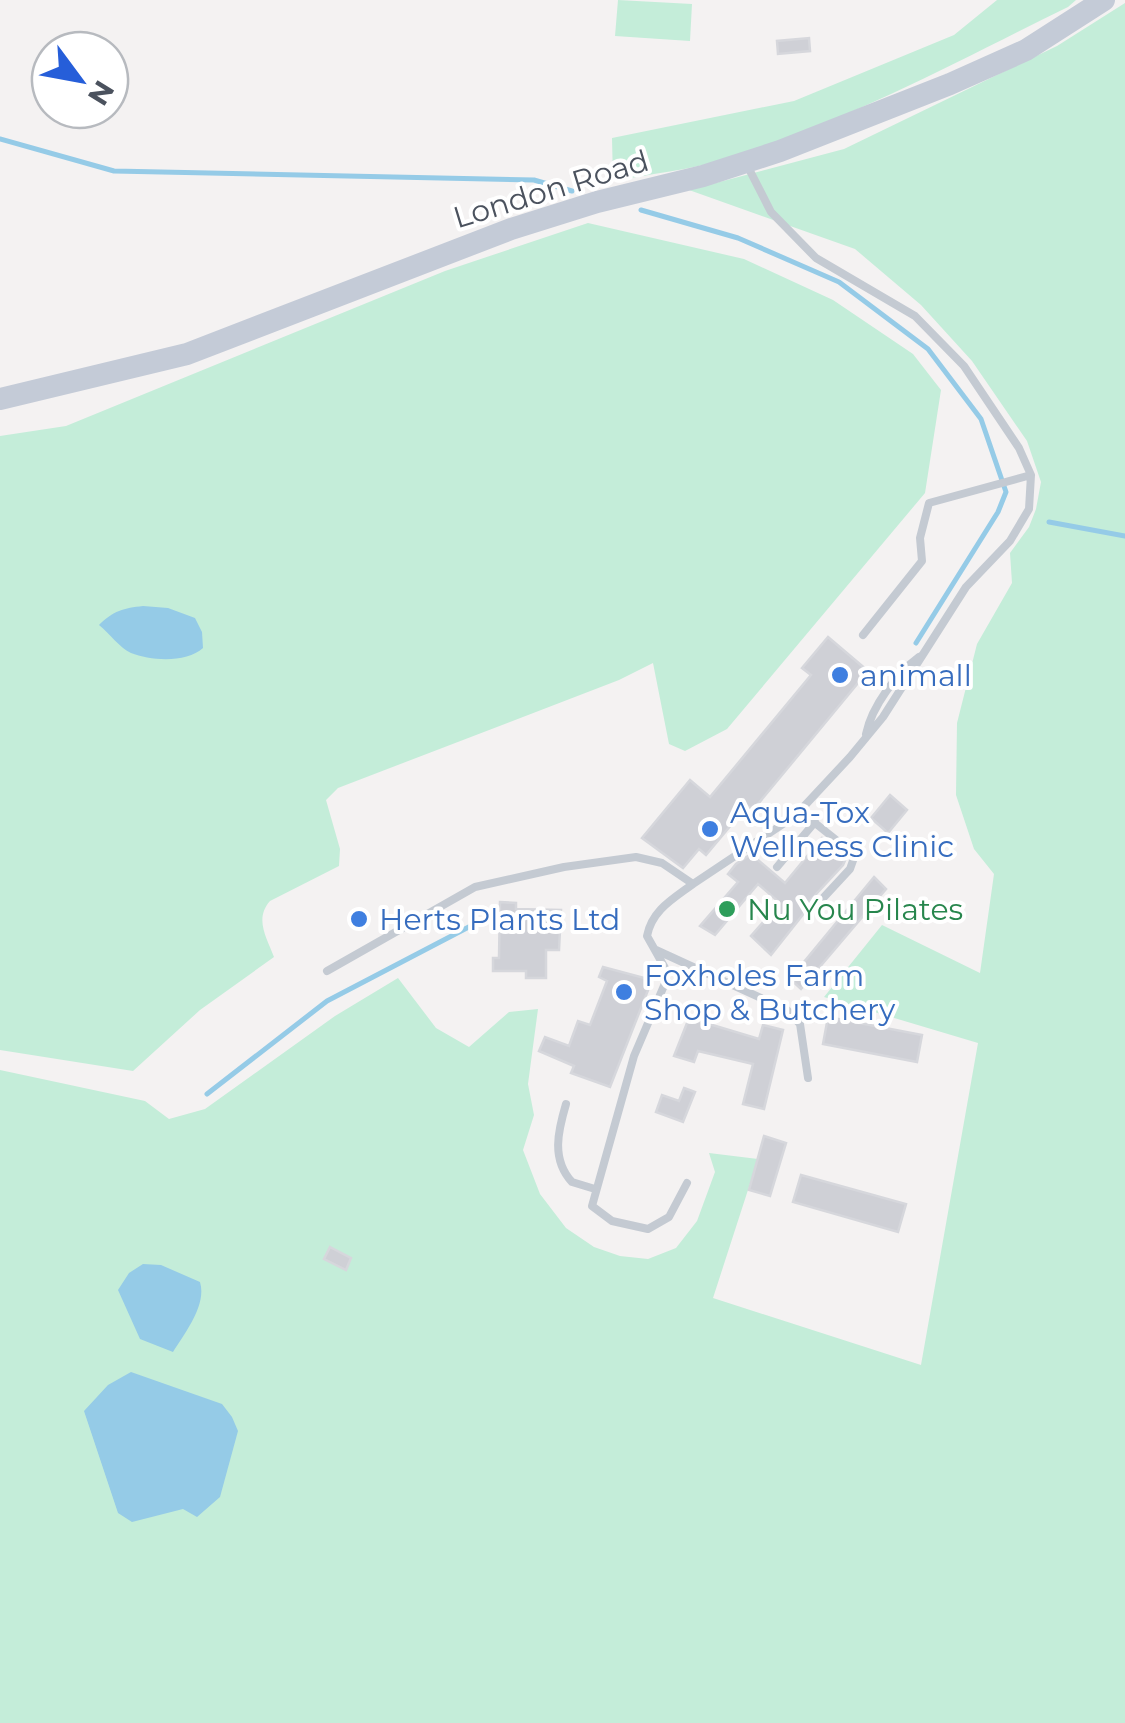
<svg xmlns="http://www.w3.org/2000/svg" width="1125" height="1723" font-family="Montserrat,sans-serif">
	<style>
		.green { fill: #c4edd9 }
		.water { fill: #95cbe7 }
		.lines { fill: none; stroke-linecap: round; stroke-linejoin: round }
		.stream { stroke: #95cbe7; stroke-width: 5 }
		.building { fill: #cfd0d6; stroke: #d6d7dc; stroke-width: 2.5 }
		.lane { stroke: #c4cad2; stroke-width: 8 }
		.secondary { stroke: #c4cbd7; stroke-width: 22 }
		.shop-dot { fill: #3f7fe0; stroke: #fff; stroke-width: 4 }
		.leisure-dot { fill: #2e9e5b; stroke: #fff; stroke-width: 4 }
		.labels { text-anchor: middle; dominant-baseline: central; stroke-width: 8; stroke-linejoin: round; paint-order: stroke }
		.street-label { font-size: 30px; fill: #4b525e; stroke: #fff }
		.shop-label { font-size: 30px; fill: #366cbe; stroke: #fff; text-anchor: start }
		.leisure-label { font-size: 30px; fill: #27864d; stroke: #fff; text-anchor: start }
	</style>
	<rect width="100%" height="100%" fill="#f4f2f2"/>
	<path class="green" d="M618,0L692,4L690,41L615,36Z
		M997,0H1076L1068,7C956,62 845,123 726,159C690,170 650,174 613,181L612,138L794,101L954,35Z
		M1125,3V1723H0V1070L145,1101L169,1119L205,1109L335,1016L398,978L436,1028L469,1047L509,1012L538,1009L528,1084L534,1115L523,1150L540,1194L566,1228L594,1247L620,1256L648,1259L676,1248L697,1221L715,1172L709,1153L758,1159L713,1298L921,1365L978,1043L824,997L882,925L980,973L994,874L974,849L956,795L957,723L977,644L1012,583L1010,553L1029,527L1036,509L1041,482L1027,441L972,361L921,305L855,249L689,190L844,149L1057,46Z
		M588,223L744,259L833,300L913,354L941,390L925,493L727,729L685,751L669,744L653,663L619,680L338,788L326,800L340,849L339,866L270,901C254,919 267,938 274,957L200,1010L133,1071L0,1050V436L66,426L445,271Z"/>
	<path class="water" d="M143,606L168,608L195,618L202,632L203,648C187,663 151,661 131,653C120,648 109,633 99,625C113,611 124,608 143,606Z
		M143,1264L161,1265L200,1282C207,1305 185,1333 173,1352L140,1339L118,1290L129,1273Z
		M131,1372L222,1404L232,1417L238,1431L220,1497L197,1517L183,1509L132,1522L118,1513L84,1411L108,1385Z"/>
	<g class="lines">
		<path class="stream" d="M0,139L114,171L534,180L572,191
			M641,210L738,238L839,282L928,349L981,419L1006,492L998,512L916,643
			M1049,522L1125,536
			M207,1094L327,1001L484,919"/>
	</g>
	<path class="building" d="M809,38L810,51L778,54L777,41Z
		M828,637L868,671L753,810L747,806L706,855L699,849L683,868L642,838L690,780L710,797L811,675L802,668Z
		M890,795L907,810L888,833L871,818Z
		M822,838L846,858L843,865L806,905L805,912L771,955L751,936L780,903L758,884L715,935L700,926L738,882L728,874L736,864L751,854L785,883Z
		M874,877L886,889L801,989L790,979Z
		M500,902L516,903V909L561,910L559,950H546V978H526V971H493V958H499Z
		M603,967L652,980L610,1087L571,1073L574,1066L539,1051L545,1037L569,1046L578,1021L590,1025L607,981L599,977Z
		M828,1017L922,1035L917,1062L823,1044Z
		M689,1018L759,1039L763,1025L783,1030L764,1109L743,1104L753,1064L698,1051L694,1062L674,1056Z
		M684,1088L695,1092L683,1122L656,1112L662,1095L679,1101Z
		M764,1136L786,1143L770,1196L749,1190Z
		M801,1175L906,1204L898,1232L793,1202Z
		M330,1247L351,1258L346,1270L324,1259Z"/>
	<g class="lines">
		<path class="lane" d="M863,635L922,561L920,538L929,503L1031,475
			M866,734C872,706 896,674 919,657
			M800,811L855,855L850,869L812,910
			M777,867L815,822
			M656,950L787,1010L800,1024L808,1078
			M327,971L475,887L564,867L636,857L662,863L693,884L795,816L850,757L883,717L966,587L1010,541L1029,509L1031,475L1019,448L964,366L915,316L816,258L771,212L748,167
			M566,1104C558,1131 551,1159 572,1182L595,1189
			M687,1183L669,1217L648,1229L612,1221L592,1206L634,1056L666,981L665,968L647,936C652,910 673,899 693,884"/>
		<path class="secondary" d="M0,399L187,354L511,229L597,202L703,176L780,151L950,84L1026,50L1104,0"/>
	</g>
	<g class="shop-dot">
		<circle cx="840" cy="675" r="10"/>
		<circle cx="710" cy="829" r="10"/>
		<circle cx="359" cy="919" r="10"/>
		<circle cx="624" cy="992" r="10"/>
	</g>
	<circle class="leisure-dot" cx="727" cy="909" r="10"/>
	<g class="labels">
		<g class="street-label">
			<text transform="translate(551 189) rotate(-17)">London Road</text>
		</g>
		<g class="shop-label">
			<text x="860" y="675">animall</text>
			<text x="730" y="812">Aqua-Tox<tspan x="730" dy="34">Wellness Clinic</tspan></text>
			<text x="379" y="919">Herts Plants Ltd</text>
			<text x="644" y="975">Foxholes Farm<tspan x="644" dy="34">Shop &amp; Butchery</tspan></text>
		</g>
		<g class="leisure-label">
			<text x="747" y="909">Nu You Pilates</text>
		</g>
	</g>
	<g transform="translate(80 80) rotate(122)"><circle r="48" fill="#ffffff" stroke="#b7babf" stroke-width="2.5"/>
	<path d="M0-8L18 38L0 25L-18 38Z" fill="#265ed9"/>
	<text y="-15" font-size="28" font-weight="bold" text-anchor="middle" fill="#4b525e">N</text>
	</g>
</svg>
